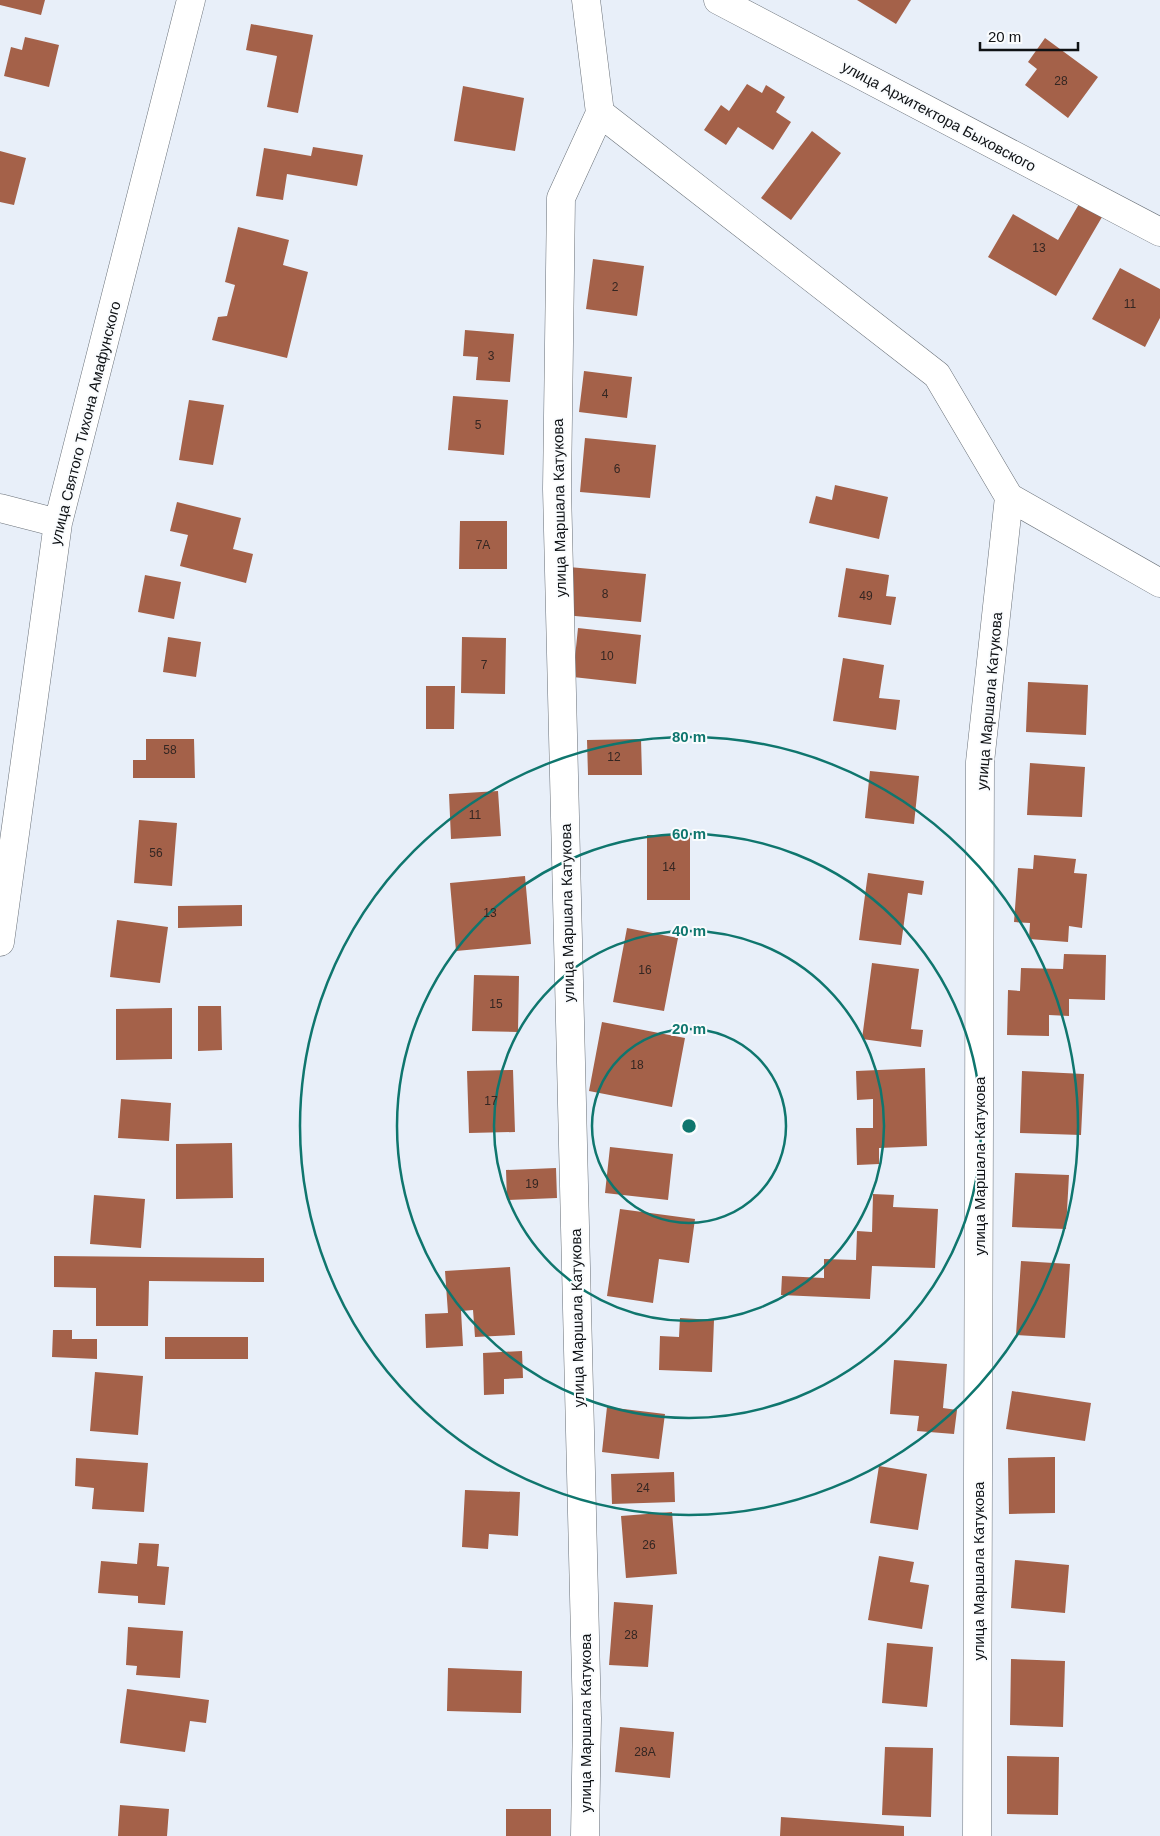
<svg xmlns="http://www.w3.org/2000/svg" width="1160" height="1836" font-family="Helvetica,sans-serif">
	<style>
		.building { fill: #a46149 }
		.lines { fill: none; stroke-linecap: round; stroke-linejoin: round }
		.minor-casing { stroke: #697078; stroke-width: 29 }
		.minor { stroke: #fff; stroke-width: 28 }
		.ring { fill: none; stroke: #0f766e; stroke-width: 2.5 }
		.labels { text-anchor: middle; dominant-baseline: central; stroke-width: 4; stroke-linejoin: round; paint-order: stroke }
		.number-label { font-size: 12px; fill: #342622 }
		.street-label { font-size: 15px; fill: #0f1215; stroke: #fafcfe }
		.centre { fill: #0f766e; stroke: #fafcfe; stroke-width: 2.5 }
		.ring-label { font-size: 15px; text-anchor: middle; font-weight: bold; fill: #0f766e; stroke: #fafcfe; stroke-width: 4; stroke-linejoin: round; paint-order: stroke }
	</style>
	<rect width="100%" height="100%" fill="#e8eff9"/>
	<path class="building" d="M0,0H45L41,15L0,5Z
		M857,0H911L896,24Z
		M251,24L313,35L298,113L267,107L277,56L246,50Z
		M25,37L59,45L49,87L4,76L11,47L22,50Z
		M1045,38L1098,77L1068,118L1025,85L1037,69L1028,62Z
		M747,84L762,93L766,85L785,97L776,112L791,122L773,150L738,127L726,145L704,130L721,105L729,111Z
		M463,86L524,98L515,151L454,141Z
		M812,131L841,153L791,220L761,198Z
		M313,147L363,155L357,186L287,174L283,200L256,196L264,148L311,156Z
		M0,151L26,158L14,205L0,202Z
		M1079,204L1102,217L1056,296L988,257L1013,214L1058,240Z
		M238,227L289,240L283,265L308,272L287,358L212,340L218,317L227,316L235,285L225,282Z
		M593,259L644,266L637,316L586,309Z
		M1120,268L1160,289V318L1145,347L1092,319Z
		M465,330L514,334L510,382L476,380L478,357L463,356Z
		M584,371L632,377L627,418L579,412Z
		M453,396L508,400L504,455L448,450Z
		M189,400L224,405L213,465L179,460Z
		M585,438L656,445L650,498L580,492Z
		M835,485L888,497L879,539L809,523L816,496L832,500Z
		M177,502L241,518L233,549L253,554L246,583L180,566L188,535L170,531Z
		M460,521H507V569H459Z
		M569,567L646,574L641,622L564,615Z
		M846,568L889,575L886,596L896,597L891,625L838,617Z
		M145,575L181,582L174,619L138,612Z
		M578,628L641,635L636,684L573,677Z
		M168,637L201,642L196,677L163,672Z
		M462,637L506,638L505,694L461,693Z
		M843,658L884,665L879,698L900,700L896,730L833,721Z
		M1028,682L1088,685L1086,735L1026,732Z
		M426,686H455L454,729H426Z
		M146,739H194L195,778H133V760H146Z
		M641,739L642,775H588L587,740Z
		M1030,763L1085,767L1082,817L1027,815Z
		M870,771L919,776L914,824L865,818Z
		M498,791L501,836L451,839L449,794Z
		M139,820L177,823L172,886L134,883Z
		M647,835H690V900H647Z
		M1034,855L1076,859L1074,873L1087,874L1082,928L1069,926L1068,942L1029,939L1030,923L1014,922L1018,868L1033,869Z
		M868,873L924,881L922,895L908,893L901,945L859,940Z
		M525,876L531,944L456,951L450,883Z
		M242,905V926L178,928V906Z
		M117,920L168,927L160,983L110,977Z
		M627,928L678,938L664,1011L613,1002Z
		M1064,954L1106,955L1105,1000L1069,999V1016L1049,1015V1036L1007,1035L1008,990L1020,991L1021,968L1063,969Z
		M872,963L919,969L911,1029L923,1030L921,1047L862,1039Z
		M474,975L519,976L518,1032L472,1031Z
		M198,1006H221L222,1050L198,1051Z
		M172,1008V1059L116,1060V1009Z
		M602,1022L685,1038L672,1107L589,1091Z
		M925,1068L927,1146L879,1148V1164L857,1165L856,1128H873V1099L857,1100L856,1071Z
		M513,1070L515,1132L469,1133L467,1071Z
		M1022,1071L1084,1074L1081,1135L1020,1133Z
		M121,1099L171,1103L169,1141L118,1138Z
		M232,1143L233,1198L176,1199V1144Z
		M610,1147L673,1154L668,1200L605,1193Z
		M556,1168L557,1198L507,1200L506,1170Z
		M1015,1173L1069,1175L1066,1229L1012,1227Z
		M873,1194L894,1195L893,1207L938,1209L935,1268L872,1266L870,1299L781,1295L782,1276L824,1278V1259L856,1260L857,1231L872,1232Z
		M94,1195L145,1199L141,1248L90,1244Z
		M620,1209L695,1219L689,1263L659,1259L653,1303L607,1296Z
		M54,1256L264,1258V1282L149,1281L148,1326H96V1288L54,1287Z
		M1021,1261L1070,1264L1065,1338L1016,1335Z
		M510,1267L515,1335L475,1337L473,1310L461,1311L463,1346L426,1348L425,1314L448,1313L445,1271Z
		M680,1318L714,1320L712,1372L659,1370L660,1336L679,1337Z
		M53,1330H72V1339H97V1359L52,1357Z
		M165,1337H248V1359H165Z
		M522,1351L523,1378L504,1379V1394L484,1395L483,1353Z
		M894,1360L947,1364L943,1408L957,1410L954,1434L917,1431L919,1416L890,1414Z
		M95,1372L143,1376L138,1435L90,1431Z
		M1012,1391L1091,1403L1085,1441L1006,1429Z
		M607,1407L665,1414L659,1459L602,1452Z
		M1055,1457V1513L1009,1514L1008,1458Z
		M76,1458L148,1463L144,1512L92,1509L94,1488L75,1486Z
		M879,1466L927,1474L918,1530L870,1523Z
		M674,1472L675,1502L612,1504L611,1474Z
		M465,1490L520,1492L518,1536L489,1534L488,1549L462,1547Z
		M672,1512L677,1574L626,1578L621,1516Z
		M139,1543L159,1544L157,1566L169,1567L165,1605L138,1603V1596L98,1593L101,1561L137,1564Z
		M879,1556L914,1562L910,1582L929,1585L922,1629L868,1620Z
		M1015,1560L1069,1565L1065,1613L1011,1608Z
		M614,1602L653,1605L648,1667L609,1665Z
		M128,1627L183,1631L180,1678L136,1675L137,1666L126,1665Z
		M887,1643L933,1647L927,1707L882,1703Z
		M1011,1659L1065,1661L1063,1727L1010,1725Z
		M448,1668L522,1671L521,1713L447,1711Z
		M127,1689L209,1700L206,1723L190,1721L185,1752L120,1743Z
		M620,1727L674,1732L670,1778L615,1772Z
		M885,1747L933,1748L931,1817L882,1815Z
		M1007,1756L1059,1757L1058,1815L1007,1814Z
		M120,1805L169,1809L167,1836H118Z
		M506,1809H551V1836H506Z
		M781,1817L904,1826V1836H780Z"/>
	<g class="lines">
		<g class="minor-casing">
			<path id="minor" d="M718,0L1160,232
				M600,113L937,375L1009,497L1160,583
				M0,508L58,523
				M0,942L58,523L191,0
				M585,1836L587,1718L557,489L561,198L600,113L586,0
				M977,1836L980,762L1009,497"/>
		</g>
		<use href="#minor" class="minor"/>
	</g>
	<g class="ring">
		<circle cx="689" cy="1126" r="97"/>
		<circle cx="689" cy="1126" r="195"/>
		<circle cx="689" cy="1126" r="292"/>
		<circle cx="689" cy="1126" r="389"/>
	</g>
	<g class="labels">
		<g class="number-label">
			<text x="1061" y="81">28</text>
			<text x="1039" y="248">13</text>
			<text x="615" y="287">2</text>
			<text x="1130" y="304">11</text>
			<text x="491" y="356">3</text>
			<text x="605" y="394">4</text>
			<text x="478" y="425">5</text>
			<text x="617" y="469">6</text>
			<text x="483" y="545">7А</text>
			<text x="605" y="594">8</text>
			<text x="866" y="596">49</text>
			<text x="607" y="656">10</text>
			<text x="484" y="665">7</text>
			<text x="170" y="750">58</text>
			<text x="614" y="757">12</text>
			<text x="475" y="815">11</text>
			<text x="156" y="853">56</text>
			<text x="669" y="867">14</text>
			<text x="490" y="913">13</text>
			<text x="645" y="970">16</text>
			<text x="496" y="1004">15</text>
			<text x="637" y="1065">18</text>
			<text x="491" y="1101">17</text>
			<text x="532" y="1184">19</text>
			<text x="643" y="1488">24</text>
			<text x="649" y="1545">26</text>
			<text x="631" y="1635">28</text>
			<text x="645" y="1752">28А</text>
		</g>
		<g class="street-label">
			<text transform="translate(939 116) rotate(28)">улица Архитектора Быховского</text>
			<text transform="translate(85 423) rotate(-76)">улица Святого Тихона Амафунского</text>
			<text transform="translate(559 508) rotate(-91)">улица Маршала Катукова</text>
			<text transform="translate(989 701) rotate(-85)">улица Маршала Катукова</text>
			<text transform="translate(567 913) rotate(-91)">улица Маршала Катукова</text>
			<text transform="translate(979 1166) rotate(-90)">улица Маршала Катукова</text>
			<text transform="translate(577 1318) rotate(-91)">улица Маршала Катукова</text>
			<text transform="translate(978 1571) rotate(-90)">улица Маршала Катукова</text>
			<text transform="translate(585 1723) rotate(-90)">улица Маршала Катукова</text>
		</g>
	</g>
	<circle cx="689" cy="1126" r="8" class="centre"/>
	<g class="ring-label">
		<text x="689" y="742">80 m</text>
		<text x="689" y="839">60 m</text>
		<text x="689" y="936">40 m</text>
		<text x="689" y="1034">20 m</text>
	</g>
	<path d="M980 42v8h98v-8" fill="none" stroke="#0f1215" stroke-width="2.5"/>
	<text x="988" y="42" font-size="15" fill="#0f1215" stroke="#fafcfe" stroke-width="4" paint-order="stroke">20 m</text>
</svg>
